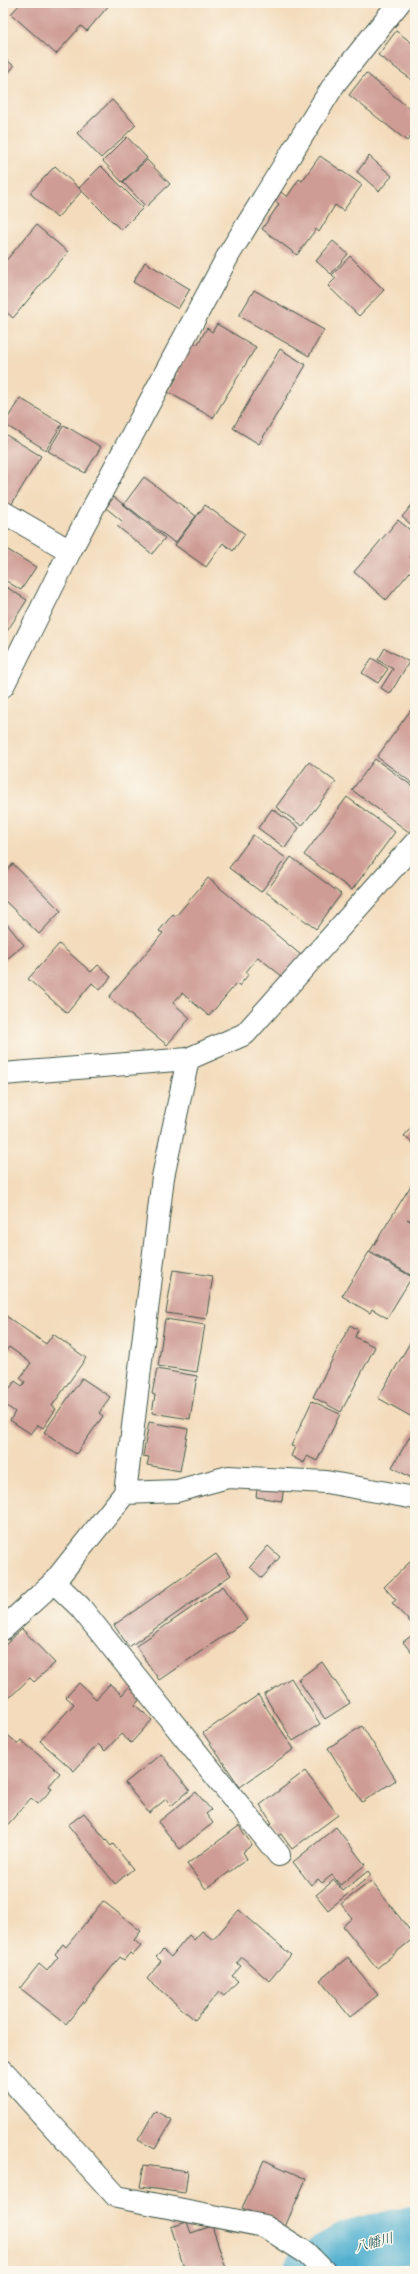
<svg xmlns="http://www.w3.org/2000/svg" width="418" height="2274" font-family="Vollkorn,'Noto Serif JP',serif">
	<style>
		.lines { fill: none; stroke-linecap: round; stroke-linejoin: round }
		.river { stroke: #51b0d0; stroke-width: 57 }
		.building { fill: #ce9c94 }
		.street-casing { stroke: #3f5548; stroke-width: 24 }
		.street { stroke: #fff; stroke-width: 22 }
		.labels { text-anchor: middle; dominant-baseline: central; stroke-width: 3; stroke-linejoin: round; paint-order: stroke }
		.water-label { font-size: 13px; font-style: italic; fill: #2e6063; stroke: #fbf7ec }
	</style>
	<rect width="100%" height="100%" fill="#fbf7ec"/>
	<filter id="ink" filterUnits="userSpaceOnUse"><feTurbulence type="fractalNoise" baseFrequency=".025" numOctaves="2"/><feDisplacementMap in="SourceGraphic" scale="8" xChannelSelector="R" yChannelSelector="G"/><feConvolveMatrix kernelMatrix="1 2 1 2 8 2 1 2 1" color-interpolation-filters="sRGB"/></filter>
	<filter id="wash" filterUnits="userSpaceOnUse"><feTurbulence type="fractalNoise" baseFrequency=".012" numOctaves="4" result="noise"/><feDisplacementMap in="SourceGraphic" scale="16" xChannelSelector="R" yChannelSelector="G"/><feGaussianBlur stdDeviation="0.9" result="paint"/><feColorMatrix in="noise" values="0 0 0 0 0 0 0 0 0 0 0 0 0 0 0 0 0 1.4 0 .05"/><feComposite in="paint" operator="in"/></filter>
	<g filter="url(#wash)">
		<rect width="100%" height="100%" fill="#f3dbbb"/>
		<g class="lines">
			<path class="river" d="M313,2271L352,2249L415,2233"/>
		</g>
		<g id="blocks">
			<path class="building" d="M21,3H109L110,4L87,31L81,26L56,54L11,14Z
				M396,31L415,45V82L378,55Z
				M3,57L14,66L3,80Z
				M366,73L415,113V131L407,141L349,95Z
				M112,100L136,125L101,158L77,133Z
				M127,137L147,158L122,182L103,161Z
				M320,156L362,185L343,211L335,205L319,232L316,229L297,255L262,229L279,204L275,201L281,192L287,197L299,179L302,181Z
				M369,156L392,176L379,191L357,172Z
				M147,160L170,184L146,207L123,182Z
				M55,166L82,191L57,218L30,193Z
				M101,166L143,208L121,230L79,188Z
				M36,225L68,252L13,318L3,309V264Z
				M333,241L348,254L331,274L316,261Z
				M350,256L384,290L359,316L328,286L336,278L332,275Z
				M145,262L190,289L178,309L133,282Z
				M254,290L324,330L309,356L239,316Z
				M217,324L256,347L213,418L168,392L179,374L175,372L193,342L197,345L207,328L212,332Z
				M280,349L306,365L259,444L233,428Z
				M20,398L62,424L46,450L4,424Z
				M64,425L101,447L85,473L48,451Z
				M3,433L41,456L10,507L3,503Z
				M144,477L196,516L175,543L124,504Z
				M114,497L165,538L152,554L117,526L122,521L106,508Z
				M415,501V528L402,517Z
				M205,505L245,534L233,551L223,543L206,567L175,545Z
				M398,520L415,534V544L413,547L415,552L410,557L415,561V566L386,600L354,572Z
				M3,547L36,567L21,590L3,579Z
				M3,585L27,600L4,636L3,635Z
				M385,648L409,662L390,694L381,688L393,669L378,660Z
				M372,658L388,669L378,683L362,673Z
				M415,704V785L377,757Z
				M375,759L415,788V824L409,832L352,790Z
				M309,762L336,782L302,826L276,807Z
				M347,797L395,832L352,890L304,855Z
				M272,809L299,828L285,848L258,828Z
				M253,835L286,858L261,892L229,868Z
				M291,857L341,894L316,929L266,892Z
				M13,864L61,911L39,934L3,899V875Z
				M208,878L301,955L283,977L258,957L246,972L249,974L239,986L236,984L209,1016L182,993L173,1003L190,1018L167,1045L109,997L163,933L159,931L173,914L176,916Z
				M6,923L24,945L3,962V925Z
				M59,944L91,972L98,965L111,977L100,990L92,983L67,1013L28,979Z
				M415,1123V1145L404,1136Z
				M415,1179V1223L407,1219L415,1224V1271L412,1276L370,1251Z
				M369,1252L412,1277L387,1318L372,1309L370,1313L342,1296Z
				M173,1270L213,1276L206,1319L166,1313Z
				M6,1316L46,1344L53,1334L86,1358L52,1406L56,1409L43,1428L38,1425L31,1434L10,1420L15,1412L3,1403V1398L15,1381L22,1386L25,1382L20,1378L31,1363L9,1347L3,1354V1321Z
				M165,1319L205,1325L197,1372L158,1366Z
				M350,1325L358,1330L355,1337L375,1347L341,1412L313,1397Z
				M415,1334V1412L412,1417L378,1398Z
				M157,1369L197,1376L190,1419L152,1413L155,1395L152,1394Z
				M82,1378L110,1397L99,1413L103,1416L76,1454L44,1432Z
				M312,1401L340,1414L317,1461L307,1456L304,1463L291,1456L295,1447L291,1446Z
				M149,1422L188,1429L180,1471L147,1465L149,1457L143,1456Z
				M415,1428V1480L392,1467Z
				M258,1483L284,1486L282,1501L256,1497Z
				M268,1546L280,1557L262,1578L250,1567Z
				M216,1554L231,1575L129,1647L114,1625Z
				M415,1557V1627L392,1603L396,1600L384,1587Z
				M223,1586L247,1620L159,1680L136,1646Z
				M22,1629L55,1663L34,1682L30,1678L8,1699L3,1694V1647Z
				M415,1633V1657L403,1642Z
				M322,1662L350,1703L325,1719L298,1679Z
				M291,1678L320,1724L293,1741L264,1695Z
				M79,1683L96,1699L110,1684L122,1695L131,1684L143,1695L135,1705L152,1720L131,1743L121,1734L105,1751L98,1744L74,1771L40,1741L74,1704L66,1697Z
				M258,1695L294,1749L240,1787L203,1733Z
				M362,1726L396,1780L362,1802L328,1748Z
				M3,1731L18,1744L21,1740L60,1773L49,1786L52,1789L38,1804L31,1798L3,1830Z
				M161,1754L190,1790L171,1806L166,1799L149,1813L125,1783Z
				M305,1771L338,1815L292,1849L281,1834L276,1837L268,1827L272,1823L260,1805Z
				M196,1792L211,1810L206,1814L213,1823L180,1849L158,1822Z
				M84,1813L111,1846L113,1844L133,1869L115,1884L68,1825Z
				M239,1826L252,1845L243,1852L247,1859L206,1889L187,1864Z
				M336,1827L365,1865L340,1885L332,1875L322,1883L318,1879L311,1885L293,1862Z
				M368,1871L371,1875L328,1910L316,1895L334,1880L343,1891Z
				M371,1881L415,1937L377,1968L343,1926L352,1918L341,1904Z
				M103,1901L141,1931L134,1940L141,1946L133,1955L130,1953L124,1960L120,1957L66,2024L20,1988L39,1964L47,1971L58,1957L55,1954L63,1944L66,1947Z
				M239,1910L291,1955L269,1981L242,1957L237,1963L241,1966L232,1976L238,1981L224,1996L219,1992L195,2020L147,1979L161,1961L156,1957L163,1950L171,1957L189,1935L194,1940L202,1931L213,1940Z
				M348,1957L378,1995L350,2017L320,1980Z
				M155,2111L172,2120L155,2149L138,2140Z
				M264,2160L306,2179L285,2227L242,2208Z
				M144,2165L188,2171L185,2193L140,2187Z
				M187,2222L191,2233L212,2226L227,2271H185L171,2227Z"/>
		</g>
	</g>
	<g filter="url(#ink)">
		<use href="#blocks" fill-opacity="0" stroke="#3f5548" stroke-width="1"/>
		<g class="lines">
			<g class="street-casing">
				<path id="street" d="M3,512L70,551
					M3,686L70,551L229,254L335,83L399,3
					M3,1074L188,1059L245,1034L415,843
					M125,1493L177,1491L228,1477L326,1482L415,1498
					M54,1582L80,1607L279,1855
					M3,1629L54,1582L125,1493L163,1177L188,1059
					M3,2071L117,2197L264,2226L305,2252L324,2271"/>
			</g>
			<use href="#street" class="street"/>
		</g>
	</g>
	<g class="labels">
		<g class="water-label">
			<text transform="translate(374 2244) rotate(-15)">八幡川</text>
		</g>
	</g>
	<rect width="418" height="2274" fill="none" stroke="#fbf7ec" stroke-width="16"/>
</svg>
